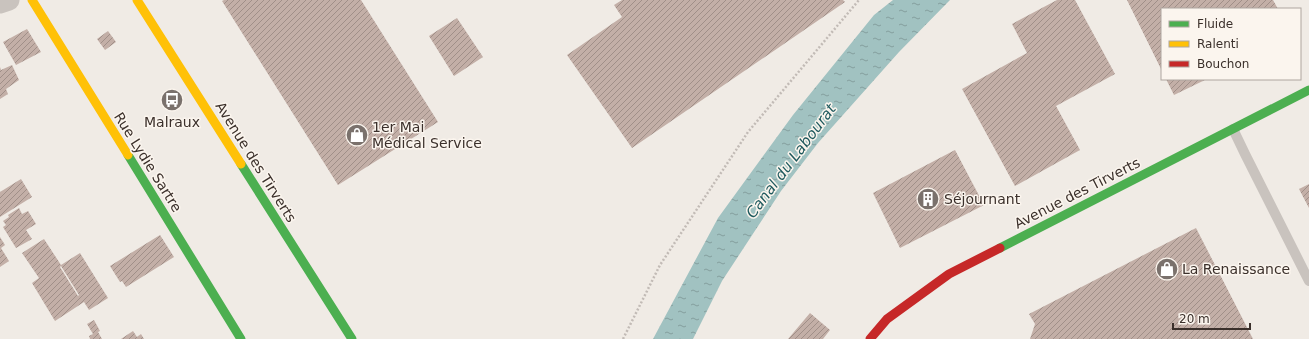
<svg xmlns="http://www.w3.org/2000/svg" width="1309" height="339" font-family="'DejaVu Sans',sans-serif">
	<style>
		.water { fill: url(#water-ripples) }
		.building { fill: url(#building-hatch); fill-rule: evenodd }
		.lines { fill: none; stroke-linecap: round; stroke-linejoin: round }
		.path { stroke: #c2bbb6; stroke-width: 2.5; stroke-dasharray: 2 2; stroke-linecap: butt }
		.lane { stroke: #c9c3be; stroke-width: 10 }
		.street { stroke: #c9c3be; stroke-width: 21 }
		.fast { stroke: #4caf50; stroke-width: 9 }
		.slow { stroke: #ffc107; stroke-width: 9 }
		.jam { stroke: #c62828; stroke-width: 9 }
		.labels { text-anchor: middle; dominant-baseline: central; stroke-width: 3; stroke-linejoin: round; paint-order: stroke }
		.poi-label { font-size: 14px; fill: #3b302b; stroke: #fbf5ee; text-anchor: start }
		.street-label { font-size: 14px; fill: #3b302b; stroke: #fbf5ee }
		.water-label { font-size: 15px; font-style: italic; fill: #1f5a5e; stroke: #fbf5ee }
	</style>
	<defs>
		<pattern id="water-ripples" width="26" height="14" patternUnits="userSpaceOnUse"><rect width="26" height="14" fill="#a1c2c1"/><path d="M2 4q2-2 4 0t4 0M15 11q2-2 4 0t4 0" fill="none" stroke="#849e9d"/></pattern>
		<pattern id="building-hatch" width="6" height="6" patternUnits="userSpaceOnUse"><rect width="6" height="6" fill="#c3afa7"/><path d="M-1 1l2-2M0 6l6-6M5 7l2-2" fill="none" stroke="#a08f88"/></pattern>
	</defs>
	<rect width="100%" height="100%" fill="#f0ebe5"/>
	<path class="water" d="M893,0H950L899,52L818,143L781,191L722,281L693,339H653L718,218L793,115L874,15Z"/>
	<path class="building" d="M224,0H361L438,122L338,185L222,1Z
		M622,0H843L845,2L632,148L567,55L622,17L614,5Z
		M1057,0H1075L1115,74L1056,106L1080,150L1015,186L962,89L1027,53L1012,24Z
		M1127,0H1273L1278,9H1162V71Z
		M457,18L483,57L454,76L429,36Z
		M27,29L41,52L16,65L3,42Z
		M108,31L116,42L105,50L97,39Z
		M12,65L19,80L6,89L8,94L0,99V67L1,70Z
		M1166,79H1207L1174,95Z
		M955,150L984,205L900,248L873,193Z
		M21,179L32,197L0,217V192Z
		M1309,184V208L1299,189Z
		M19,208L22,214L28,211L36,224L26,230L32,239L16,248L3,227L6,225L3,221L9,217L8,215Z
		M1196,228L1253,339H1030L1035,324L1029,314Z
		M160,235L174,257L126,287L122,281L120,282L110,266Z
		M0,237L5,245L1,248L9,261L0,267Z
		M44,239L61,265L80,253L108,298L89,310L84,302L55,321L32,283L39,278L22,253ZM61,266L79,295L78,296L60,267Z
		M810,313L830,330L823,339H788Z
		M94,320L100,331L98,332L102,339H90L89,336L93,334L87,324Z
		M133,331L137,337L141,334L144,339H121Z"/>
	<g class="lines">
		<path class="path" d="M623,339L660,265L748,132L859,0"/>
		<path class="lane" d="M1233,129L1245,154L1309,281"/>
		<path class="street" d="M0,3L9,0"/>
		<path class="fast" d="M128,155L241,339
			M241,164L352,339
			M1000,248L1309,90"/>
		<path class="slow" d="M32,0L128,155
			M137,0L241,164"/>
		<path class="jam" d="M870,339L887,319L949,274L1000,248"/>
	</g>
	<defs>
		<g id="bus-disc" transform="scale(1.15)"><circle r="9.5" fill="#7a716c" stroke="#fbf5ee"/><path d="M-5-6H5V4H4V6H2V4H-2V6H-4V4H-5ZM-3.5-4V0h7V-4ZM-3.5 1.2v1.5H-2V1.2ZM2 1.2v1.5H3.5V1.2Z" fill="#fff"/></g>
		<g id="shop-disc" transform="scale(1.15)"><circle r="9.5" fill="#7a716c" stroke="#fbf5ee"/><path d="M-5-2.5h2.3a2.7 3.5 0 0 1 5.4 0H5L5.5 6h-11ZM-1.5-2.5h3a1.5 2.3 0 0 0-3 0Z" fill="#fff"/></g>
		<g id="building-disc" transform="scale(1.15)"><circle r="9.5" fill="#7a716c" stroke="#fbf5ee"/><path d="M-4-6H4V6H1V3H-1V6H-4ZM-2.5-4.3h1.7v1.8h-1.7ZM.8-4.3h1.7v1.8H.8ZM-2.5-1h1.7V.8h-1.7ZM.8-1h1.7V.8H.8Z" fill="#fff"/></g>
	</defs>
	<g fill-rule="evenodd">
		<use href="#bus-disc" x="172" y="100"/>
		<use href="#shop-disc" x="357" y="135"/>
		<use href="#building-disc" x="928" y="199"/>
		<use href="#shop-disc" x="1167" y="269"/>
	</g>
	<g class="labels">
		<g class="poi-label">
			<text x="172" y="122" text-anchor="middle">Malraux</text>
			<text x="372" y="127">1er Mai<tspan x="372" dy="16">Médical Service</tspan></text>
			<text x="944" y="199">Séjournant</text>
			<text x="1182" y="269">La Renaissance</text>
		</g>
		<g class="street-label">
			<text transform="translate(148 162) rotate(58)">Rue Lydie Sartre</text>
			<text transform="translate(256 162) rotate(58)">Avenue des Tirverts</text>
			<text transform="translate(1077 193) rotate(-27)">Avenue des Tirverts</text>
		</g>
		<g class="water-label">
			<text transform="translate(791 161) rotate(-53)">Canal du Labourat</text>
		</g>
	</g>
	<rect x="1161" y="8" width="140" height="72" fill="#fbf5ee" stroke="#aea6a0"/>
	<rect x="1169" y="21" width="20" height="6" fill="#4caf50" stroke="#aea6a0"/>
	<text x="1197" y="28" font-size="12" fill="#3b302b">Fluide</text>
	<rect x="1169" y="41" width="20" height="6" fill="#ffc107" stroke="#aea6a0"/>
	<text x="1197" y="48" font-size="12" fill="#3b302b">Ralenti</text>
	<rect x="1169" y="61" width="20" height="6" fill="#c62828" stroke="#aea6a0"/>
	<text x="1197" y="68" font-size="12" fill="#3b302b">Bouchon</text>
	<path d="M1173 323v6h77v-6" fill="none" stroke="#3b302b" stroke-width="2"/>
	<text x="1179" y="323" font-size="12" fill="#3b302b" stroke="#fbf5ee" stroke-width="3" paint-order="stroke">20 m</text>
</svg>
